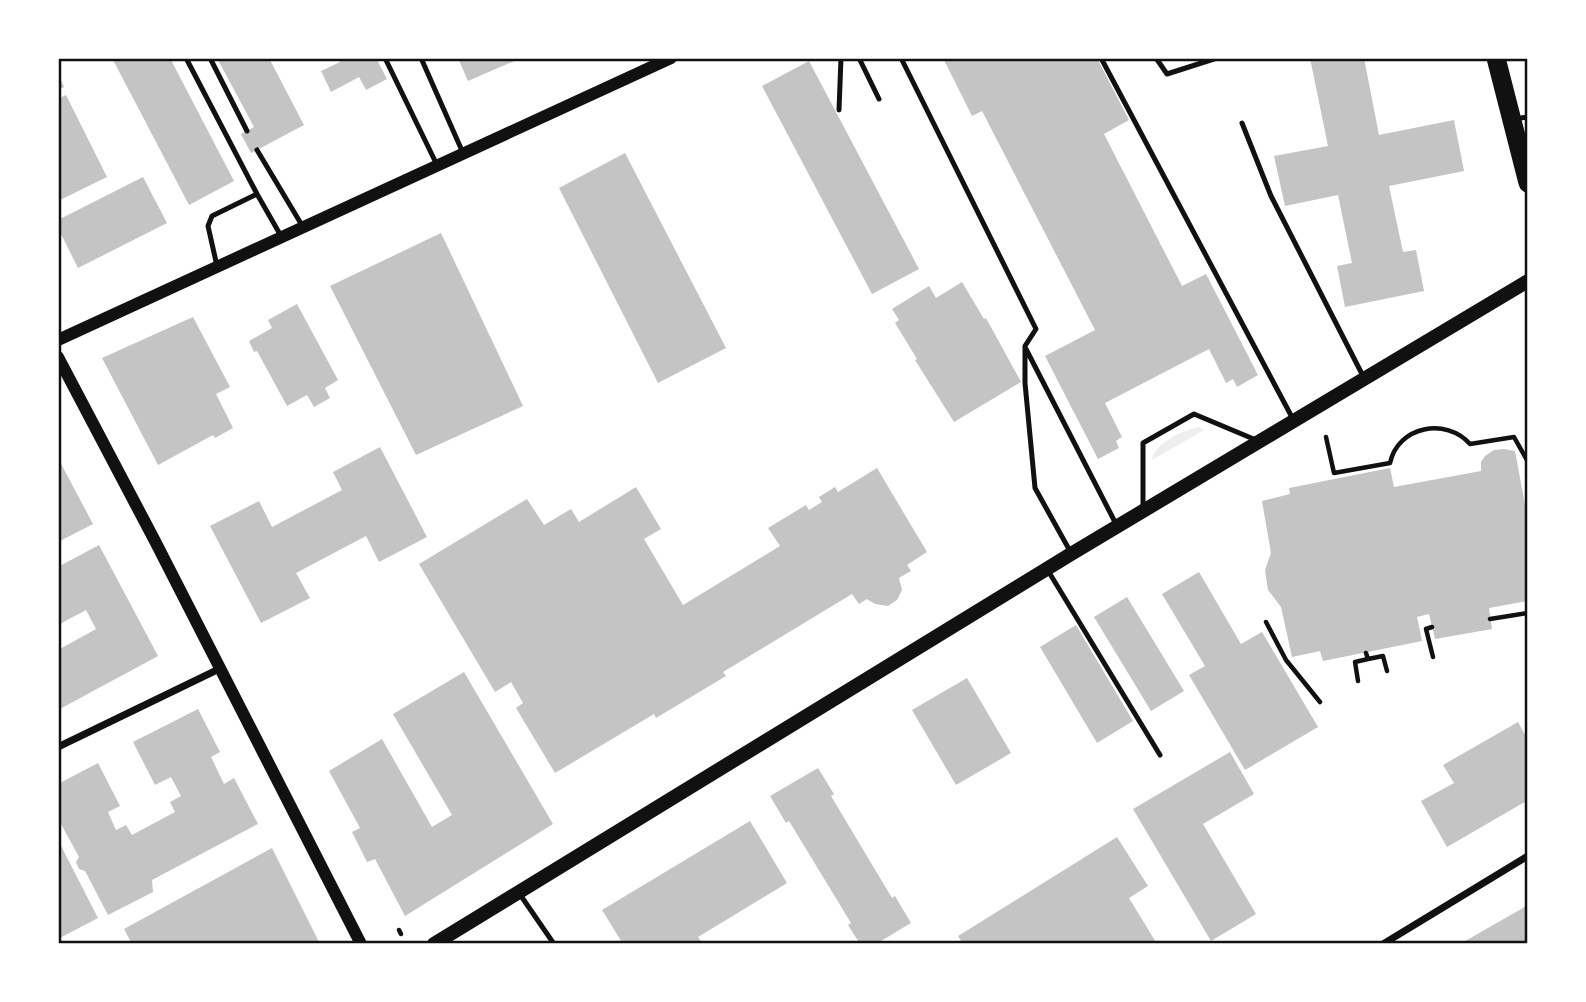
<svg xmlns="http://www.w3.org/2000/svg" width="1586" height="1002" font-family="'Varela Round',sans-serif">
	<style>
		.green { fill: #eee }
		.building { fill: #c4c4c4 }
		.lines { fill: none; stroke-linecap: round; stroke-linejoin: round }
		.path { stroke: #111; stroke-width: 4.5 }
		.service { stroke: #111; stroke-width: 5 }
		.minor { stroke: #111; stroke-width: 7 }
		.tertiary { stroke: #111; stroke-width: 12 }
		.secondary { stroke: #111; stroke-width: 14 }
		.trunk { stroke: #111; stroke-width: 19 }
		.neatline { fill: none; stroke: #111; stroke-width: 2.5 }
	</style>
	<rect width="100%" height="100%" fill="#fff"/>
	<path class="green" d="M1199,427L1204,430L1152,460C1153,444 1184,430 1199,427Z"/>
	<path class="building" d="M112,58H170L234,181L189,205Z
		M217,58H269L304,125L251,153L241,134L254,127Z
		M338,58H376L387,79L366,90L359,77L331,92L321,71L340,62Z
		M458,58H521L468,81Z
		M943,58H1097L1129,120L1104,134L1182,286L1206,274L1258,375L1237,387L1233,379L1226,383L1209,349L1105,403L1122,437L1116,441L1119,448L1098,459L1045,356L1095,330L982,111L972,116Z
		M1310,58H1364L1379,135L1454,120L1464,171L1389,186L1403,252L1416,250L1424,291L1345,307L1337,266L1352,263L1338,195L1285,206L1274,156L1328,146Z
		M809,61L919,269L872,294L762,86Z
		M58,74L64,87L58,90Z
		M66,95L107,177L58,201V99Z
		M625,153L726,348L658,383L559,188Z
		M143,177L167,223L78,268L58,228V220Z
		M441,233L523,406L416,455L330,286Z
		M962,282L984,319L986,318L1021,382L954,422L915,360L917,359L895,323L899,320L892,309L929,286L936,298Z
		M297,304L338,380L325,388L330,398L314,407L307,395L287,406L257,351L254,352L249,341L272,328L268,320Z
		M193,317L230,387L216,394L233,428L215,438L213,435L158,465L102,358Z
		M380,447L427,537L379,562L366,536L296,573L310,598L261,623L210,526L259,501L272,527L342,490L333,472Z
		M1504,449L1515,451L1528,521V601L1489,608L1492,629L1435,639L1429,614L1417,617L1422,641L1323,661L1320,651L1292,657L1281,607L1268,590L1265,570L1271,553L1262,501L1290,494L1289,488L1390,468L1394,487L1481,471V462L1485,456L1494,450Z
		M58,458L93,524L58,542Z
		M877,468L927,552L907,565L911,571L899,578L902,590L897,600L888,606L875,604L867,599L859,604L852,594L723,672L726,676L656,718L654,714L555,773L516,708L523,703L511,682L495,692L419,564L527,499L544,525L571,509L579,522L636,487L661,529L644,539L683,605L780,546L768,528L806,505L809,510L822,502L819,497L835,487L838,492Z
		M99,545L158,656L58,710V650L96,629L86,610L58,625V567Z
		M1199,572L1241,644L1262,632L1318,727L1245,770L1189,675L1205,666L1162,594Z
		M1127,597L1184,691L1151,711L1094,617Z
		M1076,625L1133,721L1097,743L1040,647Z
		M464,672L553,824L405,916L375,859L367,862L352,832L360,828L329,771L382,739L432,827L452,815L393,714Z
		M967,678L1011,753L956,785L912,710Z
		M198,709L220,752L211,757L224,784L234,778L258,824L152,880L153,892L108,915L85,871L79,869L76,862L79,857L61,824L58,826V784L98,763L120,806L108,812L116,830L126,825L132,835L175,812L170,802L181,796L171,777L155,785L133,742Z
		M1518,722L1528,740V800L1447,847L1421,801L1454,783L1443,765Z
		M1230,752L1254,794L1203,824L1256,914L1211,941L1133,809Z
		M818,768L834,794L831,796L892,898L895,896L911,923L876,944H860L848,925L851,923L789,821L786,823L770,796Z
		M750,821L787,883L698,937L703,944H623L602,910Z
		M1117,837L1148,886L1129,898L1157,944H963L958,936Z
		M58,840L98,918L58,939Z
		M272,848L320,944H132L124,929Z
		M1528,905V944H1460Z"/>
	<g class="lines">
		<path class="path" d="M1326,437L1334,473L1390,463C1398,426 1446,417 1470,444L1514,437L1528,462
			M1490,619L1528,613
			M1266,622L1286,660L1320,702
			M1432,627L1426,629L1433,657
			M1366,653L1368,659L1383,656L1387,671
			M1358,681L1355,662L1368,659
			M399,930L401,934"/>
		<path class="service" d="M186,58L257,194
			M210,58L247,131
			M385,58L437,165
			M421,58L463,153
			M859,58L879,99
			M901,58L1036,329L1025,346V383L1035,488L1070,551
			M1101,58L1294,421
			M1156,58L1167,74L1217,58
			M839,110L841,58
			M1514,119L1528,117
			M1242,123L1271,196L1363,376
			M257,150L303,227
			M217,266L208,226L212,216L257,194L281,236
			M1026,349L1116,524
			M1143,510V443L1194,414L1256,440
			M1047,569L1160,755
			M519,893L554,944"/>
		<path class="minor" d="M58,747L219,669
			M1383,944L1528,856"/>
		<path class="tertiary" d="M58,340L671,58
			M58,357L156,543L361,944"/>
		<path class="secondary" d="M434,944L1071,554L1528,281"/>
		<path class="trunk" d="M1496,58L1528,183"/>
	</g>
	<rect width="1586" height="1002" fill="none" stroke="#ffffff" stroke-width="119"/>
	<rect x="60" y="60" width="1466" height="882" class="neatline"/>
</svg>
